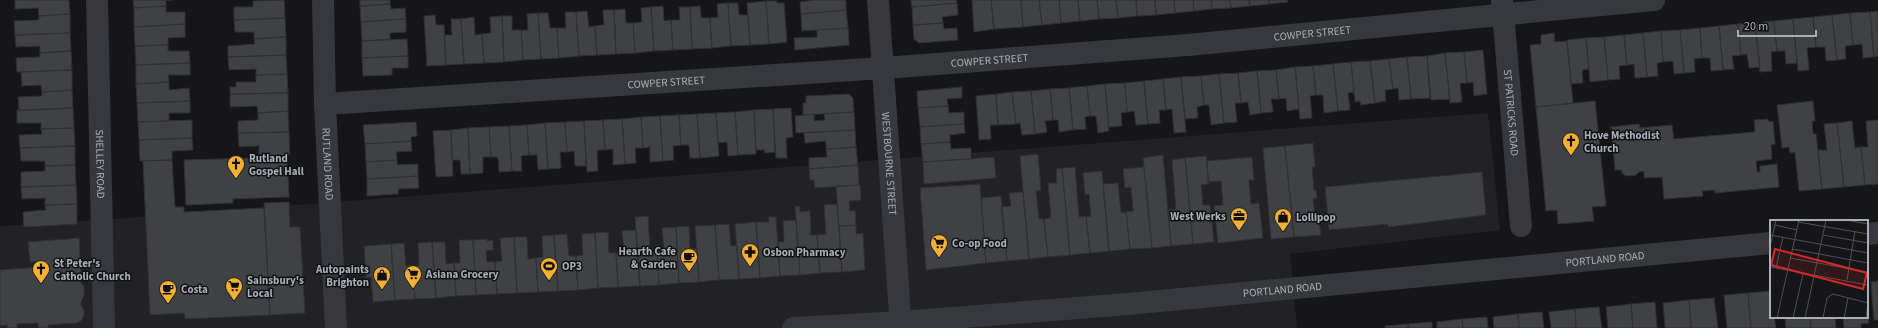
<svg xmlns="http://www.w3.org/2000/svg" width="1878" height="328" font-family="'Source Sans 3',sans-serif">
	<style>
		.built { fill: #222225 }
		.building { fill: #404145; stroke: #303034 }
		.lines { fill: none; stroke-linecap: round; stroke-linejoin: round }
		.minor { stroke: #37383d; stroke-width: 22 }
		.labels { text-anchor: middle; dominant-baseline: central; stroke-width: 3; stroke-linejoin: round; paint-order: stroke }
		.street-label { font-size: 11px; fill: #a8adb8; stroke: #111113 }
		.poi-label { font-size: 11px; font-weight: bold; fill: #a8adb8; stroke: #111113; text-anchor: start }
		.inset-road { fill: none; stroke: #505258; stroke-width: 1 }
		.view { fill: #d62828; fill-opacity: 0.15; stroke: #d62828; stroke-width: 2 }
		.inset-edge { fill: none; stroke: #a8adb8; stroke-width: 2 }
	</style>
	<rect width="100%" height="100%" fill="#161618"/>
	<path class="built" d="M1488,113L1500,230L1290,254L1297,328H0V226L115,219Z"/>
	<path class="building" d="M15,0H69L70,14L39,16L38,8L15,9Z
		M133,0H173H166V6L134,8Z
		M284,0L285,18L234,20V7H253V1Z
		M360,0H390V4L360,6Z
		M814,0H846V10L801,14L800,2Z
		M911,0H956L957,3L912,7Z
		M972,0H991L994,29L974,32Z
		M991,0H1021L1023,27L994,29Z
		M1021,0H1039L1042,25L1023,27Z
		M1039,0H1059L1061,23L1042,25Z
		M1059,0H1078L1080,21L1061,23Z
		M1078,0H1097L1099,19L1080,21Z
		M1097,0H1116L1118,18L1099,19Z
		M1116,0H1136L1137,16L1118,18Z
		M1136,0H1155L1156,15L1137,16Z
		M1155,0H1174L1175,13L1156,15Z
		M1174,0H1193L1194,11L1175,13Z
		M1193,0H1211L1212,9L1194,11Z
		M1211,0H1230L1231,8L1212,9Z
		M1230,0H1249L1250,6L1231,8Z
		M1249,0H1269V4L1250,6Z
		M1269,0H1287L1288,2L1269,4Z
		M766,1L769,44L750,45L747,3Z
		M766,1H777V3H784L787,42L769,44Z
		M728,3L731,46L712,48L710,18L718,17L717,4Z
		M728,3H738L739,15H748L750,45L731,46Z
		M957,3L958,15L942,17L943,23L913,25L912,7Z
		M390,4L391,9L405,8L406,19L361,22L360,6Z
		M166,6V12H185V24L134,27V8Z
		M663,6L664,21L671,20L673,50L654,51L651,7Z
		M700,6L701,18H710L712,48L692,49L690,7Z
		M651,7L654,51L635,53L633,23L642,22L641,8Z
		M679,7H690L692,49L673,50L671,20H680Z
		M625,9L626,23H633L635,53L616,54L614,10Z
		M603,10H614L616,54L597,55L595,26L604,25Z
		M846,10L848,28L802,31L801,14Z
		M587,11L589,27L595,26L597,55L579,56L576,12Z
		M1878,11V56L1874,57L1870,12Z
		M565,12H576L579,56L559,58L557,28H566Z
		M1870,12L1874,57L1863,58L1862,44L1853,45L1850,13Z
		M538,13L541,59L523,60L521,30H528L527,14Z
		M538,13H548L550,28H557L559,58L541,59Z
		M1850,13L1853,45L1845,46L1846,59L1837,60L1832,15Z
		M70,14V33L15,35L14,21L39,20V16Z
		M435,15L436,25H444L446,65L427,66L424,16Z
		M1832,15L1837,60L1826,61L1825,47H1816L1813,17Z
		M502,16L504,62L484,63L482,34L491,33L490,17Z
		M502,16H512V30H521L523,60L504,62Z
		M474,17L475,35L482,34L484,63L464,64L461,19Z
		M1813,17L1816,47L1807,48L1809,70L1798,71L1793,19Z
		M285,18L286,37L254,39V32H235L234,20Z
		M406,19V32L390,33V39L362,41L361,22Z
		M451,19H461L464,64L446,65L444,35H452Z
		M1793,19L1797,63L1786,64L1785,51H1777L1774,21Z
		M1774,21L1777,51L1771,52L1772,71L1760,72L1755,23Z
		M943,23L944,29L957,28L958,40L919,43L914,39L913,25Z
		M1755,23L1760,67L1749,68L1747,54L1741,55L1738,24Z
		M185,24V37L168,38V45L135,46L134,27Z
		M1738,24L1741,55L1732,56L1734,69L1723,70L1719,26Z
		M1719,26L1723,70L1711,71L1710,58H1702L1700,28Z
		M848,28L849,45L795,50L794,38L817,37V30Z
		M1700,28L1702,58L1694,59L1695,72L1684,73L1680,30Z
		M1680,30L1684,73L1674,74L1673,61L1663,62L1661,31Z
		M1661,31L1663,62L1657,63L1658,76L1647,77L1643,33Z
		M70,33L71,51L40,53V46L16,47L15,35Z
		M1554,33L1555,42L1567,41L1573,103L1536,107L1530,45L1541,44V35Z
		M1643,33L1647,77L1635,78L1634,64L1627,65L1624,35Z
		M1624,35L1627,65L1619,66L1620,79L1608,80L1604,37Z
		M286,37V55L228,57V46L255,44L254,39Z
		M1604,37L1608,80L1590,82L1586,38Z
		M1586,38L1589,69L1582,70L1583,83L1571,84L1567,40Z
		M407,39L408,56L362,58V41Z
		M168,45V51H189L190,63L136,65L135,46Z
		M1483,50L1487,94L1474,96L1473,82L1467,83L1464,52Z
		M71,51L72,70L17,72L16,58L40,57V53Z
		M1464,52L1467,83H1460L1462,102L1450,103L1445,53Z
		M1445,53L1450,99L1431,100L1427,56Z
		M286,55L287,74L256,75V69L229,70L228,57Z
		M408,56V68H392V75L363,76L362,58Z
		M1427,56L1430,98L1411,99L1407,57Z
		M1407,57L1411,99L1399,100L1398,88L1393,89L1389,59Z
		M1389,59L1393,89L1385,90L1386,101L1375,103L1370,61Z
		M1370,61L1375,103L1361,105L1360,101L1355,102L1351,62Z
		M1351,62L1354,92L1348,93L1350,110L1338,111L1333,64Z
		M190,63V75H168L169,82L136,84V65Z
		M1333,64L1338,111L1324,113L1323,95H1316L1313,66Z
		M1313,66L1316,95L1310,96L1312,118L1300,119L1295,67Z
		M1295,67L1299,109L1287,111L1286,98L1279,99L1276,70Z
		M72,70V90L42,92L41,85L22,86L21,72Z
		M1276,70L1279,99H1271L1273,112L1261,113L1257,71Z
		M1257,71L1261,113L1250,115L1248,102L1241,103L1238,73Z
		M1238,73L1241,103H1235L1237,122L1224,123L1219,74Z
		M287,74L288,93L230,94V87H236V82H256V75Z
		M1219,74L1224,123L1211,125L1209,105H1204L1201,76Z
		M1201,76L1204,105L1197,107L1198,118L1185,119L1181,77Z
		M1181,77L1186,132L1174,133L1172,109L1166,110L1163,79Z
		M1163,79L1166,110H1159L1160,123L1148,124L1144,81Z
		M1144,81L1148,124L1136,125L1134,111L1127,112L1125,83Z
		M169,82V90L189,88L190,101L137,103L136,84Z
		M1125,83L1127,112L1121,113L1122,126L1109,127L1105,84Z
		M1105,84L1109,131L1098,133L1096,116H1090L1087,86Z
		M1087,86L1090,116L1085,117L1086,129L1073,130L1069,88Z
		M962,87V98L947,99L948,106L918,108L917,91Z
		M1069,88L1073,130L1059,132L1058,120H1053L1050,89Z
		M1050,89L1053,120L1045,121L1047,132L1035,134L1031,91Z
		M72,90L73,108L19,111L18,97L42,96V92Z
		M1031,91L1035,134L1022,135L1020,123L1016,124L1012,92Z
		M1012,92L1016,124L998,125L996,94Z
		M288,93V111L258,113L257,106L230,107V94Z
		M849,94L853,98L854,112L803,115V103H806V96Z
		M996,94L998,125H990L991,139L979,140L976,96Z
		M190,101V113H169V121L138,122L137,103Z
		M1595,101L1606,206L1592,207L1594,221L1558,224L1557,210L1546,211L1536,107Z
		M1813,101L1815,121H1812L1813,134H1816L1822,189L1799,191L1795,152L1790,153L1789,147L1782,148L1777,105Z
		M948,106L949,113L964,112V124L920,127L918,108Z
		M73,108L74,128L41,129V123H17V110Z
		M791,108L793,137L786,138L787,158H776L773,109Z
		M773,109L775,152L765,153L764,150H756L754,110Z
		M754,110L756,154L738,155L735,112Z
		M288,111L289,132L238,133V121L258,120V113Z
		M735,112L738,155L728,156L727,142L718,143L716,113Z
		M854,112L855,130L796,133L795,116L814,114V121L825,120L824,114Z
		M716,113L719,156L700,158L697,114Z
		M697,114L700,158H690L689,145H681L679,115Z
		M679,115L681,145L673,146L674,160L663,161L660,116Z
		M660,116L663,161L650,162V147L643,148L641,117Z
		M641,117L643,148H635L636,163L625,164L622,119Z
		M622,119L625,164L613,165V149L605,150L603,120Z
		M1768,119L1769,122L1773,121L1775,144L1771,145L1772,159L1756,161L1757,172H1760V166L1777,164L1779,187L1715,193V190L1702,191L1703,196L1664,199L1662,177L1644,178V171L1639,172L1636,175L1626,176L1622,173V170H1615L1611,127L1639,124L1640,128L1672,125L1674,139L1755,132L1754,120Z
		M192,120V138L139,140L138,122Z
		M603,120L605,150H597L598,171L587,172L584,121Z
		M1878,120V184L1865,185L1861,147H1868L1866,121Z
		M584,121L586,166H575L574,151L567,152L565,122Z
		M1852,121L1855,148L1861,147L1865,185L1844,187L1837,123Z
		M416,122L417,136L411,137V141L365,144L363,125Z
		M565,122L567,152H560L561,168L548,169L545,123Z
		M545,123L548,169L538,170L537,155H529L527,125Z
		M1837,123L1844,187L1822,189L1818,150H1827L1824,124Z
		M964,124L965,133L950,135V142L921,144L920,127Z
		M527,125L529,155L521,156L522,171H512L509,126Z
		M509,126L512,171L499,172L498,157H491L489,127Z
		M489,127L491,157H483V173L470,174L468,128Z
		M74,128L75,146L20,148L19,135L42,134L41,129Z
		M468,128L470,174H461L460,160H452L451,130Z
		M451,130L453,176L436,177L433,131Z
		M855,130L856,147L826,149V141L805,143L804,133Z
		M289,132L290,155L259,156V146L239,147L238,133Z
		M192,138L193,150L172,151V160L140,161L139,140Z
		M411,141L412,151L396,152L397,160L366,162L365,144Z
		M950,142L951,149L971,148V159L923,162L921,144Z
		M1313,143L1315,167H1312L1314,190H1316L1317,198L1313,199L1315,214L1318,213L1321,235L1294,237L1285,146Z
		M75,146V165L45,166V161H21L20,148Z
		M1285,146L1294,237L1271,239L1263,148Z
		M856,147L858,165L809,169V158L827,157L826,149Z
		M1038,154L1041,190L1036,191L1039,219H1044L1048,257L1029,259L1020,156Z
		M1163,155L1171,246L1152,248L1143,158Z
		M1206,156L1209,184L1201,185L1203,205H1210L1214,242L1193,244L1185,158Z
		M287,157L289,197L233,199V203L186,205L184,160Z
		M994,157L996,178L924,184L923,162Z
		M1252,157L1254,180H1249L1251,204L1259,203L1263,238L1218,243L1214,206L1223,205L1221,181L1208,182L1207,161Z
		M1185,158L1193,244L1171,246L1168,210L1176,209L1172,160Z
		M172,160L175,207H184V212L264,208L270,315L185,319L184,313L150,315L143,161Z
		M397,160V165L418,164V176L367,179L366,162Z
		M75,165L76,185L21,187V172L45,171V166Z
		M858,165L859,185L815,188L814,180H810L809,169Z
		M1075,167L1079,217L1086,216L1090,253L1070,255L1062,168Z
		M1144,167L1152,248L1130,249L1126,212L1133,211L1131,187L1125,188L1123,169Z
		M1062,168L1070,255L1048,257L1044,219L1051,218L1048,183H1057L1056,169Z
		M1102,171L1109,251L1090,253L1086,216L1091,217L1089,194L1085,195L1083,173Z
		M1482,172L1486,215L1388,227V224L1329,230L1325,187Z
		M418,176L419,188L398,189V194L367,196V179Z
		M1118,183L1121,213L1126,212L1130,249L1109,251L1103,184Z
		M980,184L986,263L926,270L920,188Z
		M76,185L77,204L45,205V198L22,199L21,187Z
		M860,185L861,200L849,201L850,211L855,210L856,225L839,226L836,186Z
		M1023,192L1029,259L1007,261L1001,207L1011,206L1009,193Z
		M1001,196L1007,261L986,263L981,198Z
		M289,202L290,227H300L305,313L270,315L264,203Z
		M77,204V224L24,227L23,212L46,210L45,205Z
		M837,204L842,272L820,273L817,235L826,234L824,205Z
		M795,206H800V212L810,211L811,235H817L820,273L800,275Z
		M648,216L650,252L657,251L659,285L640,286L635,217Z
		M768,217H776L780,276L760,278L756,222H769Z
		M796,220L800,275L780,276L778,242H784L783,221Z
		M756,222L760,278L739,279L735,224Z
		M729,224L731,246L737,245L739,279L719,280L715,225Z
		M715,225L719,280L699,282L695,226Z
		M856,225V234L863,233L865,270L842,272L839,226Z
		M689,226L690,248L697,249L699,282L679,283L676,227Z
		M676,227L679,283L659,285L657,251H664L662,228Z
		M636,230L640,286L618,287L616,253L624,252L622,231Z
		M608,232L609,253H616L618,287L598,288L595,233Z
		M595,233L598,288L578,290L576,256L583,255L582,234Z
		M567,234L569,256H576L578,290L558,291L554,235Z
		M554,235L558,291L538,292L536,258L543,257L542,236Z
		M514,237L517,293L497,294L495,262L502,261L500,238Z
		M514,237H527L528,259L536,258L538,292L517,293Z
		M79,238L81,274L75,275L84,286V296L80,304L84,310V315L82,320L77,323L48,325V328H39L38,323L17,324V328H7V325L0,326V270L41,267L40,261L30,262L28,242Z
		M487,239V241L493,240V250L486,251L487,262H495L497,294L476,295L473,240Z
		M459,240H473L476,295L456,296L454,263H460Z
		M432,242L436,298L415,299L413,266L419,265L418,243Z
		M432,242H445L446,264L454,263L456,296L436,298Z
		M404,243L406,266H413L415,299L395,300L391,244Z
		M391,244L395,300L373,302L371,277L366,278L364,246Z
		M1878,281V320H1874L1871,282Z
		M1771,291V317H1774L1776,328H1751L1748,293Z
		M1748,293L1751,328H1727L1724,295Z
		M1714,298L1718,328H1691L1689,300Z
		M1689,300L1691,328H1665L1663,303Z
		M1655,302L1657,328H1633L1631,304Z
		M1631,304L1633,328H1608L1606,307Z
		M1867,304L1869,323L1861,324V328H1844L1843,317H1867Z
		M1599,307L1602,328H1576L1575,309Z
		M1575,309L1576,328H1551L1549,312Z
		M1542,312L1544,328H1519L1518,314Z
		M1518,314L1519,328H1494L1493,317Z
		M1487,317L1488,328H1463L1462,319Z
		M1785,317H1810L1811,328H1786Z
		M1810,317H1835L1836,328H1811Z
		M1462,319L1463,328H1437V322Z
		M1432,322V328H1408V324Z
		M1408,324V328H1385V326Z"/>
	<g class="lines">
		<g class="minor">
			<path id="s1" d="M97,0L104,328"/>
			<path id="s2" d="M323,0L325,104L336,328"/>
			<path id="s3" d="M878,0L901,328"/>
			<path id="s4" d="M1502,0L1521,226"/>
			<path id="s5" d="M325,104L884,68L1188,45L1654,0"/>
			<path d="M1867,234L1878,233"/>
			<path id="s6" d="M793,328L901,322L1128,304L1771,243"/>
		</g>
	</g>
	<defs>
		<g id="church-pin" transform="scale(0.9)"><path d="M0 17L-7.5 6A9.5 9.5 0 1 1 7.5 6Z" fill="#f2b134" stroke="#111113"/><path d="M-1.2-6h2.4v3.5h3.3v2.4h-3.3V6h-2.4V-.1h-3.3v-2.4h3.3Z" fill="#111"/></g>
		<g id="office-pin" transform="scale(0.9)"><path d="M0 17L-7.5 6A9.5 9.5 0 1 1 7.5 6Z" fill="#f2b134" stroke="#111113"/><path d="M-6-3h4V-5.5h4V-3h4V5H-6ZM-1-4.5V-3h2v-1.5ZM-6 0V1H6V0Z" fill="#111"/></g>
		<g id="shop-pin" transform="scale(0.9)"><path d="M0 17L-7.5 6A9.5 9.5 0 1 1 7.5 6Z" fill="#f2b134" stroke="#111113"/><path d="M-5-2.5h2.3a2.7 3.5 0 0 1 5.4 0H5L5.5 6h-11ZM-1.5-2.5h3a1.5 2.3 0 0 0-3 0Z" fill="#111"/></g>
		<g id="supermarket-pin" transform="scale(0.9)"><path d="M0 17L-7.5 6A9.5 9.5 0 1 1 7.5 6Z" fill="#f2b134" stroke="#111113"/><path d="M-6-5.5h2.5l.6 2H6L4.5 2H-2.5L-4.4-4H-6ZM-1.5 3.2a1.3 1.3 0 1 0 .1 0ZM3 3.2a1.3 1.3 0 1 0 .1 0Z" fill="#111"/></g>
		<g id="pharmacy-pin" transform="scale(0.9)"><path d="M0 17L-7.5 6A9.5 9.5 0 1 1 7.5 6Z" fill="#f2b134" stroke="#111113"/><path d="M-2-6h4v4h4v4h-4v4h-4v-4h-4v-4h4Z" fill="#111"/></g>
		<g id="cafe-pin" transform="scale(0.9)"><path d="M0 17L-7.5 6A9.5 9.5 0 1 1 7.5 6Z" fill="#f2b134" stroke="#111113"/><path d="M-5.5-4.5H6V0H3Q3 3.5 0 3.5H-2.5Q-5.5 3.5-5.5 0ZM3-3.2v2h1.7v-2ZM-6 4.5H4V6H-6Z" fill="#111"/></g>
		<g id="stadium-pin" transform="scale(0.9)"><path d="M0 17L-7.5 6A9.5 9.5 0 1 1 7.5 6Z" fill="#f2b134" stroke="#111113"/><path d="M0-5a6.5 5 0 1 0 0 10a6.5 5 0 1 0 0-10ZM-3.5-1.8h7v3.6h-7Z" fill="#111"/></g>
	</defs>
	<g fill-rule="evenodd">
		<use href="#church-pin" x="1571" y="141"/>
		<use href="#church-pin" x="236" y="164"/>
		<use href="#office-pin" x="1239" y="216"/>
		<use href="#shop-pin" x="1283" y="217"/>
		<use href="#supermarket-pin" x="939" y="243"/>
		<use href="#pharmacy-pin" x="750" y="252"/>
		<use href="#cafe-pin" x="689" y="257"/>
		<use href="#stadium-pin" x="549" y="266"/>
		<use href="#church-pin" x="41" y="269"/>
		<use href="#supermarket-pin" x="413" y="274"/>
		<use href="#shop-pin" x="382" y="275"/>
		<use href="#supermarket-pin" x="234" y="286"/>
		<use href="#cafe-pin" x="168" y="289"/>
	</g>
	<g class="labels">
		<g class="street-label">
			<text stroke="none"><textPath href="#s5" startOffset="990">COWPER STREET</textPath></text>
			<text stroke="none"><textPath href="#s5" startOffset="666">COWPER STREET</textPath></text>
			<text stroke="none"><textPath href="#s5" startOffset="342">COWPER STREET</textPath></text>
			<text stroke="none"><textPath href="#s4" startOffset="113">ST PATRICKS ROAD</textPath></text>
			<text stroke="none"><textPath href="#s1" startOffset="164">SHELLEY ROAD</textPath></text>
			<text stroke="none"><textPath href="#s2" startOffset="164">RUTLAND ROAD</textPath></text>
			<text stroke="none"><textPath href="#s3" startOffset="164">WESTBOURNE STREET</textPath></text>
			<text stroke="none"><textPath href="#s6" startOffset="815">PORTLAND ROAD</textPath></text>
			<text stroke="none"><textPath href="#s6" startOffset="491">PORTLAND ROAD</textPath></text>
		</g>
		<g class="poi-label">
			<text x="1584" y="135">Hove Methodist<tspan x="1584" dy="13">Church</tspan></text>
			<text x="249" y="158">Rutland<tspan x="249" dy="13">Gospel Hall</tspan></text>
			<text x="1226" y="216" text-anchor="end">West Werks</text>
			<text x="1296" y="217">Lollipop</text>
			<text x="952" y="243">Co-op Food</text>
			<text x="676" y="251" text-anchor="end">Hearth Cafe<tspan x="676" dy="13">&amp; Garden</tspan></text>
			<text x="763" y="252">Osbon Pharmacy</text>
			<text x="54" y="263">St Peter's<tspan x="54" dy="13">Catholic Church</tspan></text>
			<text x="562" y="266">OP3</text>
			<text x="369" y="269" text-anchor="end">Autopaints<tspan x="369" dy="13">Brighton</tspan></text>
			<text x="426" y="274">Asiana Grocery</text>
			<text x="247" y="280">Sainsbury's<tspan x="247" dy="13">Local</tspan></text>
			<text x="181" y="289">Costa</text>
		</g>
	</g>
	<g transform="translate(1770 220)">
		<rect width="98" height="98" fill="#161618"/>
		<path class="inset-road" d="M76,0L98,4M28,2L98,14M5,5L27,10M0,15L98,33M53,15L98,23M0,27L6,0M22,29L98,43M20,38L98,52M0,47L98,65M6,48L13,17M77,60L85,11M7,98L29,0M23,98L33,54M35,98L56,0M53,98L57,78L63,74L98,83M74,98L78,78M96,98L98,83"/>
		<path class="view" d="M5,29L97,53L93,69L1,45Z"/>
		<rect width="98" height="98" class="inset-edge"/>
	</g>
	<path d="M1738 30v6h78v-6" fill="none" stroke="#a8adb8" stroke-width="2"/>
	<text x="1744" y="30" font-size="12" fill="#a8adb8" stroke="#111113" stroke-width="3" paint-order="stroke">20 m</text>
</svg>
